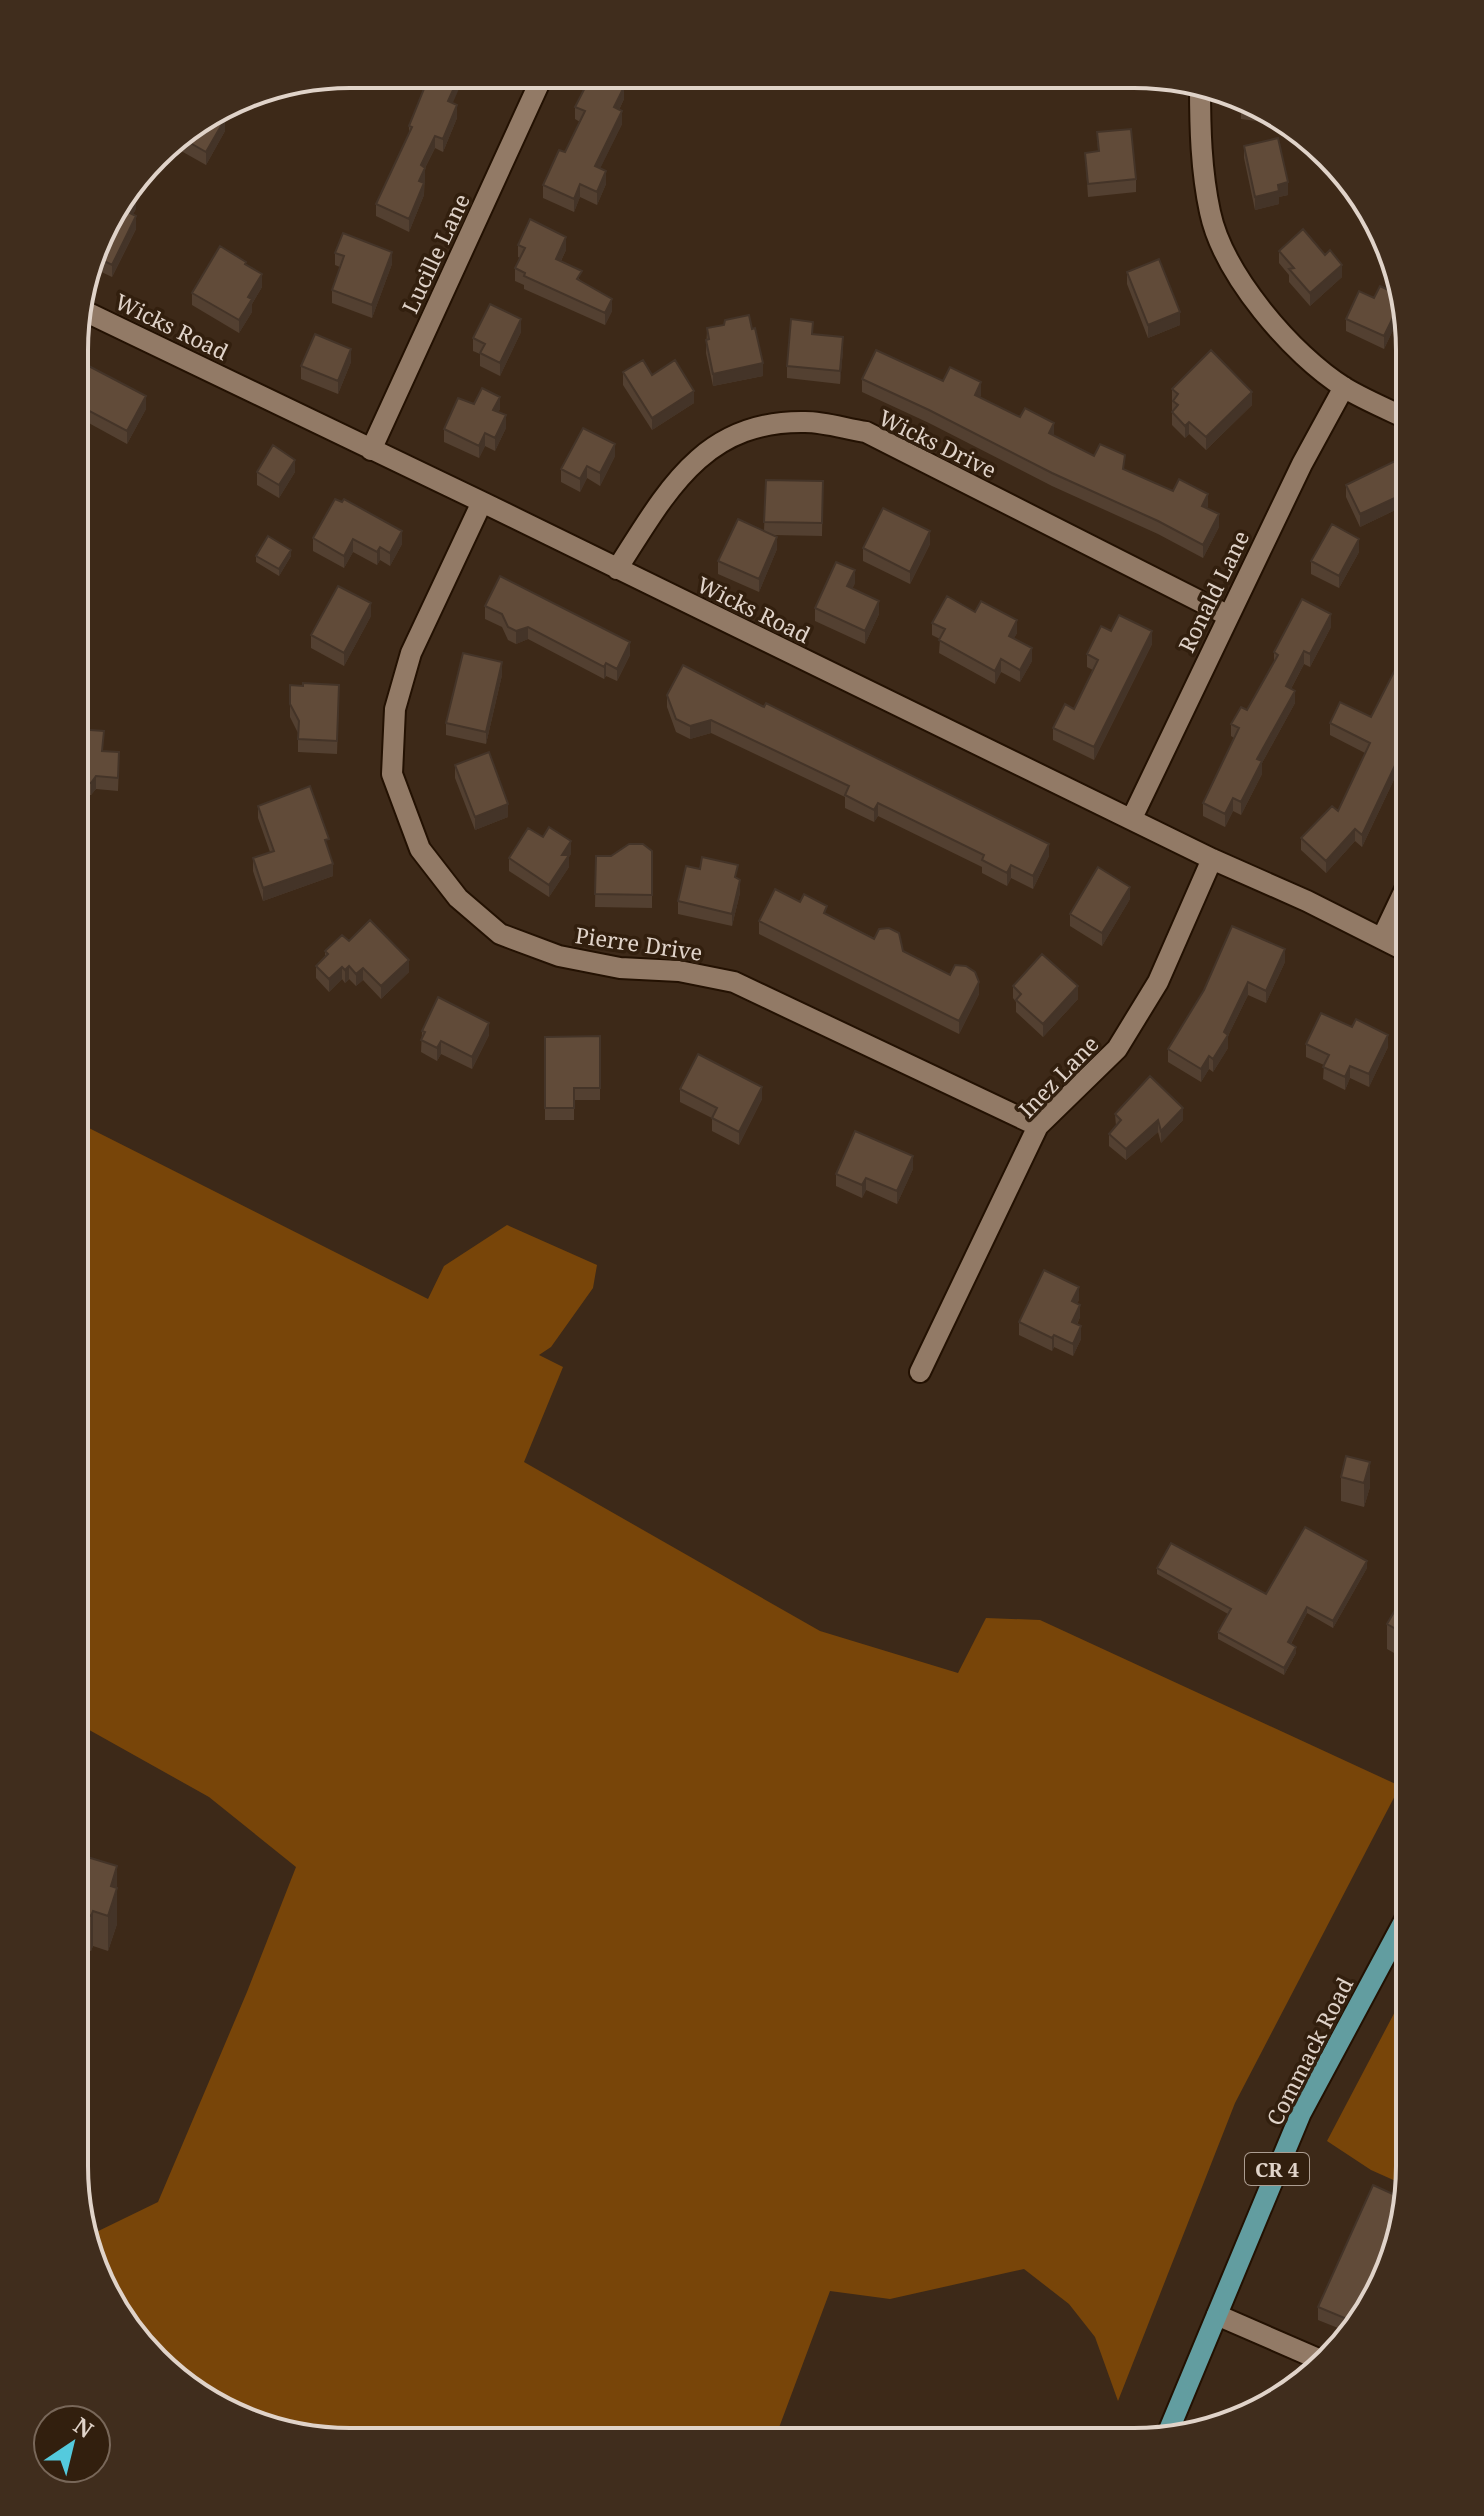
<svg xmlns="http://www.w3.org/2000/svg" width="1484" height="2516" font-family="'Noto Serif',serif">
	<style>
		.green { fill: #784509 }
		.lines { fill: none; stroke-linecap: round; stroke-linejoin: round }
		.minor-casing { stroke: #231102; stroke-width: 24 }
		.primary-casing { stroke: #231102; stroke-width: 24 }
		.minor { stroke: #927a66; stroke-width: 20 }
		.primary { stroke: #629da0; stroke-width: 20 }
		.wall { fill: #534031 }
		.shaded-wall { fill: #443428 }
		.building { fill: #614b39; stroke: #443428; stroke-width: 2 }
		.labels { text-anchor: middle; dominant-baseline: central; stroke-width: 7; stroke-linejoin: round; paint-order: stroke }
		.shield { fill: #321f0e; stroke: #ac9d91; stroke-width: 2 }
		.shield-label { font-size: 20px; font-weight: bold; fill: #e0d3c9 }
		.street-label { font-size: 22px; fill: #e0d3c9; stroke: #321f0e }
		.rim { fill: none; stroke: #e0d3c9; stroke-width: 4 }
	</style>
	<rect width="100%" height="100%" fill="#3d2918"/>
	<path class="green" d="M75,1121L428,1299L444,1266L507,1225L597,1265L593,1288L551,1347L539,1355L563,1367L524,1462L820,1631L958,1673L986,1618L1040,1620L1400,1786L1235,2103L1118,2401L1095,2337L1069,2304L1024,2269L890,2299L830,2291L774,2441L313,2440L181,2385L121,2320L89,2255L86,2237L158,2202L247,1992L296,1867L209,1797L75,1722Z
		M1409,1985V2187L1371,2170L1327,2141Z"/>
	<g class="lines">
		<g class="minor-casing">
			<path id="minor" d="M1200,85C1200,128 1201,170 1210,212C1223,274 1292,355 1345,388C1365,400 1389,410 1410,420
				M78,308L482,502L1212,859L1307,901L1410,953
				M371,450L543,75
				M482,502L411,653L395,709L392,774L420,849L458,898L500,934L559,956L620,968L679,971L734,982L1038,1126
				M617,569C666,493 702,420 805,422C825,422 846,429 866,432L1227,615
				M1132,818L1302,464L1344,387
				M1382,938L1410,879
				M920,1372L1038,1126L1117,1049L1158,982L1212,859
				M1217,2315L1325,2362"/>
		</g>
		<g class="primary-casing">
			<path id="primary" d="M1166,2437L1301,2113L1409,1912"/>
		</g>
		<use href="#minor" class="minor"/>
		<use href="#primary" class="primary"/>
	</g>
	<path class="wall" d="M591,76H629L624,88V99L619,110L622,124L600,168L606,184L597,205L580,197L574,212L543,198V185L565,152L580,122L575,119V107Z
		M1109,79H1132L1131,87L1109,85Z
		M453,103L457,118L443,152L435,148L425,168L424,195L409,232L376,216V204L409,135V126Z
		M1239,104L1273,121L1272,123L1241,119V109H1239Z
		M215,113L225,131L206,165L167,143Z
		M1097,132L1136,179V192L1088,197L1085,153L1098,151Z
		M1244,146L1288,195L1279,197V204L1255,210L1244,158Z
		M136,209L133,214L136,229L112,277L91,267L103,227Z
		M518,245L566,250L561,261L612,311L605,325L524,289V285L515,281V268L520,258L518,257Z
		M1279,251L1342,277L1310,306L1289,282V275L1279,263Z
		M335,253L392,264L372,318L332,303V290L340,267L335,265Z
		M246,265L262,287L252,304V312L239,333L192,305V293Z
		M1127,272L1180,325L1148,338L1127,284Z
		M1374,298L1403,305V309L1384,349L1346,331V319Z
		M707,328L763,376L713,386L706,353Z
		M521,332L500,376L480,366V354L473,351V338Z
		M843,350L840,384L787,378V366Z
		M351,362L338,394L301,379V366Z
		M623,372L652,375L694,403L652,430L623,385Z
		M76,376L146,409L127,444L76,416Z
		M862,379L943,381L981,395L980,397L1094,456L1208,506L1207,508L1219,527L1203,558L1158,534L1052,486L929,423L862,392Z
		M1172,389L1252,405L1206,450L1189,434L1185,438L1172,425Z
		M474,404L500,409L498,412L506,428L495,451L485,446L479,458L444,442V429Z
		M615,456L600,486L587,478L580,492L561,482V469Z
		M257,472H295L279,498L257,485Z
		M766,480L823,481L822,536L773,535L777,549L759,592L718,574V561L764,531Z
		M1346,485L1410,503L1360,527L1346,497Z
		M402,531V544L390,566L380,560L377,565L353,552L344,568L313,551V538Z
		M930,544L910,584L863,561V548Z
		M1359,552L1339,588L1311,574V561Z
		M256,556H291L279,576L256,562Z
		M855,583L852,589L879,614L865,644L815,621V608Z
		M485,606L630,655L617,681L606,676L604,679L528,639L516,644L508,640L502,627L485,619Z
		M975,612L1017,633L1014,638L1032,661L1020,682L1001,672L995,684L939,653L940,639L932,635V623Z
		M371,616L344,666L311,648V635Z
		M1331,627L1310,667L1304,664L1291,689L1295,703L1262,763V774L1241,815L1233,811L1225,827L1203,816V803L1234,738L1231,736V724L1247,710L1274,662V652Z
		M1111,631L1152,644L1094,760L1053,740V728L1074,709L1093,670L1087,667V654Z
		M502,675L486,744L446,735V723Z
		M290,685L339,697L337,754L298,752V733L290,717Z
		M667,695L1049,856L1033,889L1011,878L1007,886L982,873V867L878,816L874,822L845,808V797L711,733L690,739L676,732L667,707Z
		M1330,723L1405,742V752L1399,769L1362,847L1355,841L1326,873L1301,850V838L1338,811L1365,753L1330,735Z
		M76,729L119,764L118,791L96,789L91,795H81L78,838H76Z
		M455,765L508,817L475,830L455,778Z
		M258,806L329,851L333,876L263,901L253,871V858L270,852L258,818Z
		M652,851V908L595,907L596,856H611Z
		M571,854L569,857V867L549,897L509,871V858Z
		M740,893L732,926L678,914V901Z
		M1130,899L1102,946L1070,926V914Z
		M827,915L950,975L979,994L959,1034L759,934V921Z
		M349,941L409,972L381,999L363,980L356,986L349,979L345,983L342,979L329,992L316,978V966L325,956V951Z
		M1285,962L1266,1003L1248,995L1228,1036V1048L1213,1072L1209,1069L1201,1082L1168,1062V1049L1204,990Z
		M1013,986L1078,999L1043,1037L1016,1012V1002L1013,998Z
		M422,1031L489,1035L472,1069L441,1054L437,1061L421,1052Z
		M600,1036V1100H574V1120H545V1037Z
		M1306,1044L1388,1047L1369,1087L1350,1078L1345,1090L1323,1079L1324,1065L1306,1057Z
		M680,1089L762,1099L739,1145L712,1131V1118L680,1102Z
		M1115,1114L1183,1120L1161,1143L1158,1132L1126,1160L1109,1146V1134L1116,1126Z
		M913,1169L897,1204L866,1190L862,1198L836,1186V1174Z
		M1079,1300L1077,1303L1080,1317L1077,1325L1081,1339L1073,1356L1054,1347L1052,1351L1019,1335V1322Z
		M1370,1462V1487L1364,1507L1341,1501V1477Z
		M1157,1568L1266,1594L1367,1568L1333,1628L1307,1613L1291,1644L1296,1653L1284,1675L1218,1639V1632L1228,1614L1157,1574Z
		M1410,1605V1662L1387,1649V1624Z
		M74,1853L117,1866V1924L108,1951L93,1946L91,1951L74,1946Z
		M1406,2203L1399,2226L1401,2227L1395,2254L1394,2258L1387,2255L1358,2324L1353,2334L1318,2320V2307Z"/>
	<path class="shaded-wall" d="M460,75H465L448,114V101Z
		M624,76H629L624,88V99L614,120V107L620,85Z
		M457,105V118L443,152V139Z
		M622,111V124L595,179V166Z
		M225,119V131L206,165V152Z
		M435,136V148L425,168V180L419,193L421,165Z
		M606,171V184L597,205V192Z
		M1288,182V195L1279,197V204L1255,210V197L1278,185Z
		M424,183V195L409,232V219Z
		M580,184V197L574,212V199Z
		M136,196V209L128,224V212Z
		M136,216V229L112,277V265Z
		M566,237V250L556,271V259Z
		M392,252V264L372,318V305Z
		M1342,265V277L1310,306V293Z
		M262,274V287L252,304V312L239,333V320L248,297Z
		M612,299V311L605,325V313Z
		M1402,299L1403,309L1384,349V336Z
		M1180,312V325L1148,338V325Z
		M521,319V332L500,376V363Z
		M843,337V350L840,384V371Z
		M351,349V362L338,394V381Z
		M763,363V376L713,386V374Z
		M981,382V395L975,408V395Z
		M694,391V403L652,430V418Z
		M1252,392V405L1206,450V437Z
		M146,396V409L127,444V431Z
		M500,397V409L493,422V410Z
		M506,415V428L495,451V438Z
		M1189,422V434L1185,438V426Z
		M1054,423V435L1049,433Z
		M485,433V446L479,458V446Z
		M615,444V456L600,486V473Z
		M87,445V458L76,486V473Z
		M295,460V472L279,498V485Z
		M587,466V478L580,492V479Z
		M1410,491V503L1360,527V514Z
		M1208,494V506L1202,518V506Z
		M1219,514V527L1203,558V545Z
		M402,531V544L390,566V553Z
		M930,531V544L910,584V572Z
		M777,537V549L759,592V579Z
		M353,539V552L344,568V556Z
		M1359,539V552L1339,588V576Z
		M380,547V560L377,565V552Z
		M291,550V556L279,576V569Z
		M855,570V583L847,599V586Z
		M879,601V614L865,644V631Z
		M371,603V616L344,666V653Z
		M1331,614V627L1310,667V654Z
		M1017,620V633L1009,648V636Z
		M528,627V639L516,644V631Z
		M1152,631V644L1094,760V747Z
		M630,642V655L617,681V669Z
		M1032,648V661L1020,682V670Z
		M1304,651V664L1286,698V686Z
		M1001,659V672L995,684V671Z
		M502,662V675L486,744V732Z
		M606,663V676L604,679V667Z
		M1295,691V703L1262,763V774L1241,815V802L1257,759Z
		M711,720V733L690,739V726Z
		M1410,721V733L1405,742V752L1399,769L1362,847V835L1401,738Z
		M96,776V789L91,795V783Z
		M1233,798V811L1225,827V814Z
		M878,803V816L874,822V810Z
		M508,804V817L475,830V817Z
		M1355,829V841L1326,873V861Z
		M571,841V854L569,857V867L549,897V885L562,855Z
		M1049,844V856L1033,889V876Z
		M333,864V876L263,901V888Z
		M1011,865V878L1007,886V873Z
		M740,880V893L732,926V914Z
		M1130,887V899L1102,946V933Z
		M1285,949V962L1266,1003V991Z
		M409,960V972L381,999V986Z
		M349,966V979L345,983V970Z
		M342,967V979L329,992V979Z
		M363,968V980L356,986V974Z
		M979,982V994L959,1034V1021Z
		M1248,982V995L1228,1036V1048L1213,1072V1059L1224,1032Z
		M1078,986V999L1043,1037V1024Z
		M489,1023V1035L472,1069V1057Z
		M1388,1035V1047L1369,1087V1074Z
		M441,1041V1054L437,1061V1048Z
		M1209,1056V1069L1201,1082V1069Z
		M1350,1066V1078L1345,1090V1077Z
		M762,1087V1099L739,1145V1132Z
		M1183,1108V1120L1161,1143V1131Z
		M1158,1120V1132L1126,1160V1149Z
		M913,1156V1169L897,1204V1191Z
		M866,1178V1190L862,1198V1185Z
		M1079,1287V1300L1072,1314V1301Z
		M1080,1305V1317L1072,1335V1322Z
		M1081,1326V1339L1073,1356V1344Z
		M1054,1335V1347L1052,1351V1338Z
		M1370,1462V1487L1364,1507V1483Z
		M1367,1561V1568L1333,1628V1621Z
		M1307,1607V1613L1288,1649V1642Z
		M1296,1647V1653L1284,1675V1668Z
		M117,1866V1924L108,1951V1916L111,1886Z
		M93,1911V1946L91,1951V1916Z
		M1406,2200L1402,2220L1395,2236V2223Z
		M1400,2233L1395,2254L1394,2258V2245Z
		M1387,2242V2255L1354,2332V2322Z"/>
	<path class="building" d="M430,74L460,75L448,101L457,105L443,139L435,136L421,165L425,168L419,181L424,183L409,219L376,204L412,127L409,126Z
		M591,76H624L620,85L624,87L614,107L622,111L595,166L606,171L597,192L580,184L574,199L543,185L559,150L565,152L585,111L575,107Z
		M215,113L225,119L206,152L178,136Z
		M1131,129L1136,179L1088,184L1085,153L1099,151L1097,132Z
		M1278,138L1288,182L1278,185L1279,191L1255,197L1244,146Z
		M129,193L136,196L128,212L136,216L112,265L94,256L103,227Z
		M530,219L566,237L556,259L582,271L577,279L612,299L605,313L524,276L525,273L515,268L525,248L518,245Z
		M1303,229L1325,255L1330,250L1342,265L1310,293L1289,269L1294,268L1279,251Z
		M343,233L392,252L372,305L332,290L344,256L335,253Z
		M220,246L246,262L245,264L262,274L248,297L252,299L239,320L192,293Z
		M1159,259L1180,312L1148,325L1127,272Z
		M1380,286L1401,296L1402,299L1384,336L1346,319L1359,291L1374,298Z
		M490,304L521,319L500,363L480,353L485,344L473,338Z
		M749,315L752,329L755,328L763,363L713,374L706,340L709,339L707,328L724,325L725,320Z
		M791,319L813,322L812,334L843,337L840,371L787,366Z
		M315,334L351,349L338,381L301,366Z
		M876,350L943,381L950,367L981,382L975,395L1020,417L1025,408L1054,423L1049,433L1094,456L1100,444L1125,455L1123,469L1173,491L1179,479L1208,494L1202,506L1219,514L1203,545L1158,521L1052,473L929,410L862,379Z
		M1211,350L1252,392L1206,437L1189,422L1185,426L1172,412L1178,405L1173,401L1178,394L1172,389Z
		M643,360L652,375L675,360L694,391L652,418L623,372Z
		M83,363L146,396L127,431L76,404V376Z
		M482,388L500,397L493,410L506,415L495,438L485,433L479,446L444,429L458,398L474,404Z
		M583,428L615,444L600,473L587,466L580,479L561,469Z
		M76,441L87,445L76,473Z
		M273,445L295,460L279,485L257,472Z
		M1395,461L1410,491L1360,514L1346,485Z
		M766,480L823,481L822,523L764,522Z
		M335,499L342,502L344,499L402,531L390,553L380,547L377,552L353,539L344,556L313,538Z
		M883,508L930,531L910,572L863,548Z
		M738,519L777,537L759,579L718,561Z
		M1332,524L1359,539L1339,576L1311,561Z
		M268,536L291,550L279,569L256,556Z
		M836,562L855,570L847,586L879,601L865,631L815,608Z
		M500,576L630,642L617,669L606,663L604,667L528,627L516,631L508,627L502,614L485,606Z
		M338,586L371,603L344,653L311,635Z
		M947,596L975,612L981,601L1017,620L1009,636L1032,648L1020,670L1001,659L995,671L939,640L945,629L932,623Z
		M1302,599L1331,614L1310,654L1304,651L1286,686L1295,691L1257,759L1262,761L1241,802L1233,798L1225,814L1203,803L1239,728L1231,724L1241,707L1247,710L1278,655L1274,652Z
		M1119,615L1152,631L1094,747L1053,728L1065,704L1074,709L1098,660L1087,654L1101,626L1111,631Z
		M463,653L502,662L486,732L446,723Z
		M1400,660L1410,665V721L1401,738L1405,740L1399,757L1362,835L1355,829L1326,861L1301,838L1332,806L1338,811L1370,743L1330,723L1340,702L1371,717Z
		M683,665L764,707L766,703L1049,844L1033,876L1011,865L1007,873L982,860L984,855L878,803L874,810L845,795L849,786L711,720L690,726L676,719L667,695Z
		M303,683L339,685L337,741L298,739L299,721L290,704V685L303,686Z
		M76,729L104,731L102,751L119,752L118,778L96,776L91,783L81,782L78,826H76Z
		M489,752L508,804L475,817L455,765Z
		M310,786L329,839L325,840L333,864L263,888L253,858L274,851L258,806Z
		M549,827L571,841L562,855H569L549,885L509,858L528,828L543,837Z
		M629,844H643L652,851V895L595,894L596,856H611Z
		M702,857L738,865L735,877L740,880L732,914L678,901L686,866L700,869Z
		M1098,867L1130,887L1102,933L1070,914Z
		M775,889L800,902L804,894L827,906L824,913L874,939L879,929L889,928L899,933L903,951L950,975L955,965L966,966L975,972L979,982L959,1021L759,921Z
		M370,920L409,960L381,986L363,968L356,974L349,966L345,970L342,967L329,979L316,966L328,954L325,951L342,935L349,941Z
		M1232,926L1285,949L1266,991L1248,982L1224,1032L1228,1035L1213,1059L1209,1056L1201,1069L1168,1049L1204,990Z
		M1042,954L1078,986L1043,1024L1016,1000L1021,994L1013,986Z
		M438,997L489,1023L472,1057L441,1041L437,1048L421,1040L425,1032L422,1031Z
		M1321,1013L1352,1027L1356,1019L1388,1035L1369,1074L1350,1066L1345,1077L1323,1067L1329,1055L1306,1044Z
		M600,1036V1088H574V1108H545V1037Z
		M698,1054L762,1087L739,1132L712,1118L717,1108L680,1089Z
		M1150,1076L1183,1108L1161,1131L1158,1120L1126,1149L1109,1134L1121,1120L1115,1114Z
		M855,1131L913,1156L897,1191L866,1178L862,1185L836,1174Z
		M1044,1270L1079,1287L1072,1301L1080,1305L1072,1322L1081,1326L1073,1344L1054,1335L1052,1338L1019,1322Z
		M1346,1456L1370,1462L1364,1483L1341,1477Z
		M1305,1527L1367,1561L1333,1621L1307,1607L1288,1642L1296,1647L1284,1668L1218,1632L1231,1609L1157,1568L1171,1543L1266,1594Z
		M1401,1600L1410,1605V1637L1387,1624Z
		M74,1853L117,1866L111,1886L117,1888L108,1916L93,1911L91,1916L74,1910Z
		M1373,2185L1406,2200L1395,2223L1401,2227L1400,2233L1394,2245L1387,2242L1354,2322L1318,2307Z"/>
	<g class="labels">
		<rect class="shield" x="1245" y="2153" width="64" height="32" rx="6"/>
		<g class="shield-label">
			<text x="1277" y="2169">CR 4</text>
		</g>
		<g class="street-label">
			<text transform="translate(435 253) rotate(-65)">Lucille Lane</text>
			<text transform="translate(172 326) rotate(26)">Wicks Road</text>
			<text transform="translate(938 443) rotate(26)">Wicks Drive</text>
			<text transform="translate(1213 591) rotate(-64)">Ronald Lane</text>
			<text transform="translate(754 609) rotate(26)">Wicks Road</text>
			<text transform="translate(639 943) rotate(8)">Pierre Drive</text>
			<text transform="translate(1058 1076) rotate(-46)">Inez Lane</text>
			<text transform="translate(1309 2051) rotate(-63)">Commack Road</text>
		</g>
	</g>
	<path d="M0 0H1484V2516H0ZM350 88H1134A262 262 0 0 1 1396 350V2166A262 262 0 0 1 1134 2428H350A262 262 0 0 1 88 2166V350A262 262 0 0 1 350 88Z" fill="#402d1d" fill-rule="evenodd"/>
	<path class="rim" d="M350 88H1134A262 262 0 0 1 1396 350V2166A262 262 0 0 1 1134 2428H350A262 262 0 0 1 88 2166V350A262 262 0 0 1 350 88Z"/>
	<g transform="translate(72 2444) rotate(35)"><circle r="38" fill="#321f0e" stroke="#786759" stroke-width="2"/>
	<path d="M0-6L14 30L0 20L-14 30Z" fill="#54cadd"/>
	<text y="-12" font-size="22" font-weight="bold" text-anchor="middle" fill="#e0d3c9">N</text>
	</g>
</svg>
